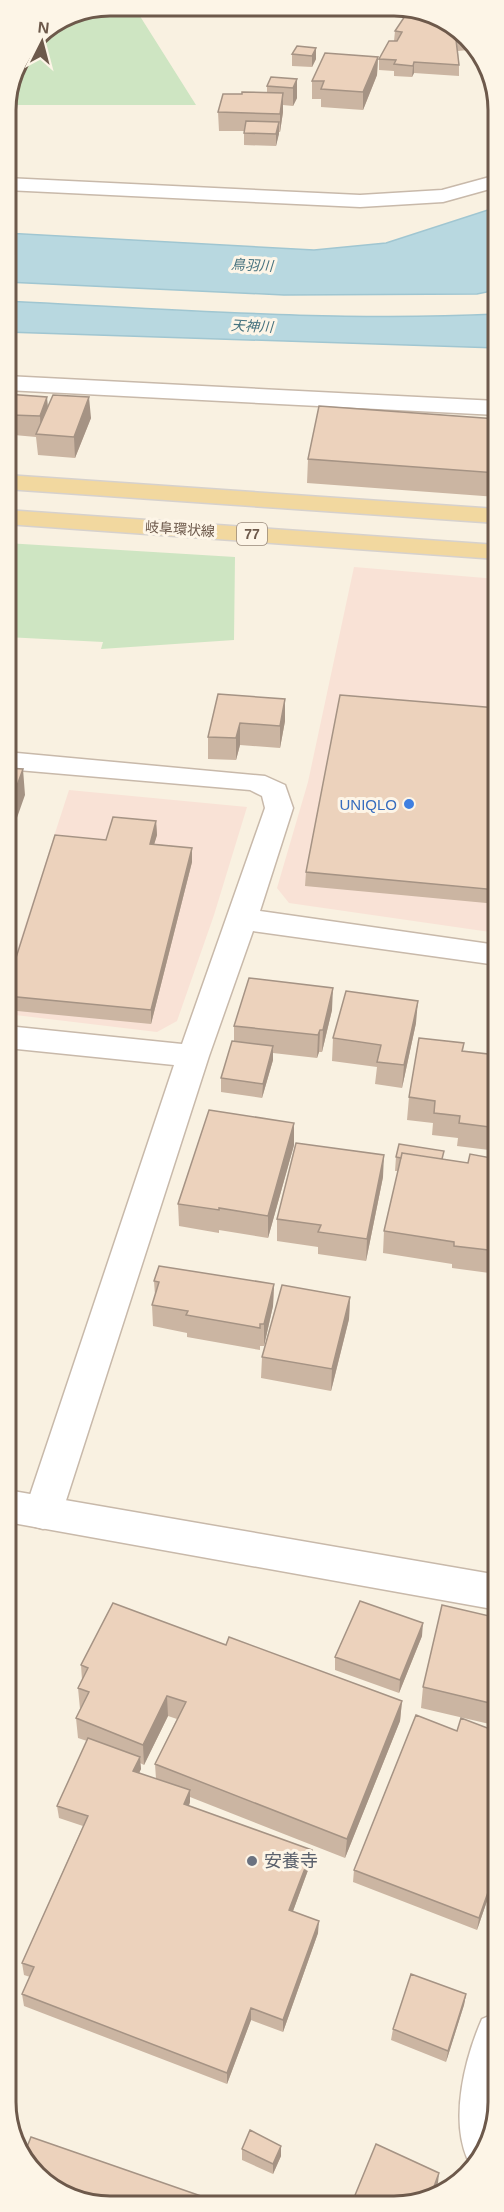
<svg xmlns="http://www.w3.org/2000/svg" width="504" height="2212" font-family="Arial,'Noto Sans JP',sans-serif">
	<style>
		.commercial { fill: #f9e2d6 }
		.green { fill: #cee5c2 }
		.water { fill: #b8d8e0; stroke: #a0c6d1; stroke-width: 1.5 }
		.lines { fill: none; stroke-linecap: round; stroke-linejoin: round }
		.minor-casing { stroke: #c8b9aa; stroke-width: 3 }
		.tertiary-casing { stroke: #c8b9aa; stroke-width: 3 }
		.primary-casing { stroke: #d6d1cd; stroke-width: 3 }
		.minor { fill: #fff; fill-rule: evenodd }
		.tertiary { fill: #fff; fill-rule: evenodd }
		.primary { fill: #f2d89f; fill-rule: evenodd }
		.wall { fill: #cbb5a2; fill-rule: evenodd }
		.shaded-wall { fill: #a59384 }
		.building { fill: #ecd2bc; stroke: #a59384; stroke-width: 1.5 }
		.shop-dot { fill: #3f7fe0; stroke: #fdf5e7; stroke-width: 2 }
		.worship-dot { fill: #6b7280; stroke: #fdf5e7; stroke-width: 2 }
		.labels { text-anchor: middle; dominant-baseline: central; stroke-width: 6; stroke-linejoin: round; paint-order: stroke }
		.far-water-label { font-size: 14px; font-style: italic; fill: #47737f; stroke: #fdf5e7 }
		.far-street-label { font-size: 14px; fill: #6d594b; stroke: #fdf5e7 }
		.shield { fill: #fdf5e7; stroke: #98887a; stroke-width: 1.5 }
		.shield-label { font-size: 14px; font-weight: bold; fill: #6d594b }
		.shop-label { font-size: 15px; fill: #366cbe; stroke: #fdf5e7; text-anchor: end }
		.near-worship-label { font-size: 18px; fill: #5b616d; stroke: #fdf5e7; text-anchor: start }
		.rim { fill: none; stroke: #6d594b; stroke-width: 3 }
	</style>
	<rect width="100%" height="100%" fill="#f9f1e1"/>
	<path class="commercial" d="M354,567L497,579V933L289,903L277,888L308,782Z
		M69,790L247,807L214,915L177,1021L157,1032L7,1014V981Z"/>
	<path class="green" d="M138,13L196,105H6L37,36L71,14Z
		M6,543L235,557L234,640L101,649L103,642L6,637Z"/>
	<path class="water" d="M497,207V290L477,294L284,295L6,282V233L314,250L386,243Z
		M6,301C170,309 334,322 497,314V348L6,332Z"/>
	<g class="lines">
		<g class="minor-casing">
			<path id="minor" d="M497,175V187L443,202L360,207L6,190V178L360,195L442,190Z
				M6,376L497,401V415L6,390Z
				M6,752L265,776L285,785L293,808L260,911L497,945V965L253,931L209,1056L62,1513L57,1525L43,1529L29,1525L24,1513L174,1065L7,1048V1026L182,1044L265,808L262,796L250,790L6,769Z
				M498,2012V2108L476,2162L467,2158C450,2117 465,2058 482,2019Z"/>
		</g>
		<g class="tertiary-casing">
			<path id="tertiary" d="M7,1490L498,1575V1610L7,1522Z"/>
		</g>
		<g class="primary-casing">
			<path id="primary" d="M6,475L497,509V523L6,489Z
				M6,510L497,545V559L6,524Z"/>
		</g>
		<use href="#minor" class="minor"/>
		<use href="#tertiary" class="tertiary"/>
		<use href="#primary" class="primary"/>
	</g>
	<path class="wall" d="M420,9L469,40L468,50L458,51L459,65V76L414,73L412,77L394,76V71L379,70V59L394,41L395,31Z
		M316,48V59L312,67L292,66V54Z
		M378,57L377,75L363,110L321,107V99H312V81Z
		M297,79V98L293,106L283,105V112L280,132H279L276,146L244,145V131H219L218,112L242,94L267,93V86Z
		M6,394L91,418L75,458L38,455L36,437L14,435L12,440H6Z
		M497,419V497L307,483L308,459Z
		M285,699V721L280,748L240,745L236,760L208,759V737Z
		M497,708V904L305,886L306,872Z
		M156,821L157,835L154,844L192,848V862L151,1024L7,1010V986L106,840Z
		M332,1010L322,1052H319L317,1058L273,1053V1060L262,1098L221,1092V1078L234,1041V1026Z
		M416,1023L402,1088L375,1084L377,1067L332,1061L333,1038Z
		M464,1043L463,1051L497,1063V1151L457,1146L458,1138L432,1135L433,1123L407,1120L409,1097Z
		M294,1145L268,1238L219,1230V1233L179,1226L178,1204Z
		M396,1157L443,1159L468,1163L497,1159V1274L452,1268V1264L383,1253L384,1231L398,1171H395Z
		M383,1177L366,1261L318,1254V1247L277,1241V1219Z
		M154,1281L274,1284L273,1306L264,1346H260V1350L187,1337V1333L153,1326L152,1305L155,1295Z
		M350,1297L349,1319L331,1391L261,1378L262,1357Z
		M498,1618V1726L421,1708L423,1687Z
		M422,1636L399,1693L335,1670V1657Z
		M226,1645L402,1701L400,1721L345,1858L190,1797V1802L189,1806L311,1862L293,1911L318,1933L283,2032L251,2020L227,2084L24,2006L22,1994L30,1977L24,1975L22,1963L83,1826L59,1818L57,1806L87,1741L78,1738L76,1718L80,1709L78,1688L82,1680L81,1665ZM168,1716L177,1719L155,1764L156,1779L139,1773L141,1769L140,1763L144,1765Z
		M457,1731L498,1869L477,1930L353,1882L354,1870Z
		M466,1994L464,2005L446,2062L391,2040L393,2029Z
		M281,2146V2156L273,2174L242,2160V2149Z"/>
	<path class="shaded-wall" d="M316,48V59L312,67V56Z
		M378,57L377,75L363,110V92Z
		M414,62V73L412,77L413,66Z
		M297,79V98L293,106V88Z
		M283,93V112L280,132V114Z
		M279,122V134L276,146V134Z
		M47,397L49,418L41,435L40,416Z
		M89,397L91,418L75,458L74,437Z
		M12,415L14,435L12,440L10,420Z
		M285,699V721L280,748V726Z
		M240,723V745L236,760V738Z
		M23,769L25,795L6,849V816Z
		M156,821L157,835L150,858V844Z
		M192,848V862L151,1024V1010Z
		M333,988L332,1010L322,1052L323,1030Z
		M418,1001L416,1023L402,1088L404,1065Z
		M320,1030L319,1052L317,1058L318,1035Z
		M273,1046V1060L262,1098L263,1084Z
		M294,1123V1145L268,1238V1216Z
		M384,1155L383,1177L366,1261L367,1239Z
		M274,1284L273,1306L264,1346V1324Z
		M350,1297L349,1319L331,1391L332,1369Z
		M423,1623L422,1636L399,1693L400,1680Z
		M167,1696L168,1716L144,1765L143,1745Z
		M402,1701L400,1721L345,1858L347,1839Z
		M140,1757L141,1769L134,1783L133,1771Z
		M190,1790V1802L184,1817V1804Z
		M312,1850L311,1862L289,1922V1910Z
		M498,1864V1869L477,1930L479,1918Z
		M319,1921L318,1933L283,2032V2020Z
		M466,1994L464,2005L446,2062L448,2051Z
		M251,2008V2020L227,2084V2073Z
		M281,2146V2156L273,2174V2164Z
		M439,2173L438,2183L435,2190L432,2192Z"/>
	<path class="building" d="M420,9L468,39L456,40L459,65L414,62L413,66L394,64L396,60L379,59L389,41H397L402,32L395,31L409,10Z
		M297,46L316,48L312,56L292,54Z
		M325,53L378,57L363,92L321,89L324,81H312Z
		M271,77L297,79L293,88L267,86Z
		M242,92L283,93L280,114L218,112L223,94H242Z
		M246,121L279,122L276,134L244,133Z
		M6,394L47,397L40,416L12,415L10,420H6Z
		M53,395L89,397L74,437L36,434Z
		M319,406L497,419V473L308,459Z
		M218,694L285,699L280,726L240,723L236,738L208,737Z
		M340,695L497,708V890L306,872Z
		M6,768L23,769L6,816Z
		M113,817L156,821L150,844L192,848L151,1010L7,996V986L55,835L106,840Z
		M249,978L333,988L323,1030H320L318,1035L234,1026Z
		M346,991L418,1001L404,1065L377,1062L381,1045L333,1038Z
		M419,1038L464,1043L462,1051L497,1055L496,1063H497V1128L459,1123L460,1116L434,1113L435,1101L409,1097Z
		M232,1041L273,1046L263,1084L221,1078Z
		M209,1110L294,1123L268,1216L219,1208V1210L178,1204Z
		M296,1143L384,1155L367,1239L318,1232L321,1225L277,1219Z
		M399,1144L444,1151L442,1159L402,1153L401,1158L396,1157Z
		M402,1153L468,1163L470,1154L497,1159V1251L454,1246V1242L384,1231Z
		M159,1266L274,1284L264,1324H260V1328L186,1315L188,1311L152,1305L159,1282L154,1281Z
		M282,1285L350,1297L332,1369L262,1357Z
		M360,1601L423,1623L400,1680L335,1657Z
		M113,1603L226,1645L229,1637L402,1701L347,1839L155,1764L186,1702L167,1696L143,1745L76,1718L89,1692L78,1688L88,1668L81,1665Z
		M442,1605L498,1618V1705L423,1687Z
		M416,1715L457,1731L461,1718L498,1732V1864L479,1918L354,1870Z
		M88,1738L140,1757L133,1771L190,1790L184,1804L312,1850L289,1910L319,1921L283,2020L251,2008L227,2073L22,1994L34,1967L22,1963L88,1816L57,1806Z
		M411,1974L466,1994L448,2051L393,2029Z
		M250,2130L281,2146L273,2164L242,2149Z
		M31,2137L224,2204H90L36,2175L25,2152Z
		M376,2144L439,2173L432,2192L407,2205H351Z"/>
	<circle class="shop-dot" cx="409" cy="804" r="6"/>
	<circle class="worship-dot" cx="252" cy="1861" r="6"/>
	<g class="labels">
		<g class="far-water-label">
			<text transform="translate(252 265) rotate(3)">鳥羽川</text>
			<text transform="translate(252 326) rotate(3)">天神川</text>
		</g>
		<g class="far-street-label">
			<text transform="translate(180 529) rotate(4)">岐阜環状線</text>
		</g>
		<rect class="shield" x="237" y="523" width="30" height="22" rx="4.5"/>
		<g class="shield-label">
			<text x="252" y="534">77</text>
		</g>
		<g class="shop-label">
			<text x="397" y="804">UNIQLO</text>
		</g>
		<g class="near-worship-label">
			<text x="264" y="1861">安養寺</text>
		</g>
	</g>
	<path d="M0 0H504V2212H0ZM110 16H394A94 94 0 0 1 488 110V2102A94 94 0 0 1 394 2196H110A94 94 0 0 1 16 2102V110A94 94 0 0 1 110 16Z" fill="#fdf5e7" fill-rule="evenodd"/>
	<path class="rim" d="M110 16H394A94 94 0 0 1 488 110V2102A94 94 0 0 1 394 2196H110A94 94 0 0 1 16 2102V110A94 94 0 0 1 110 16Z"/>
	<g transform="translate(42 42) rotate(6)" stroke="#fdf5e7" stroke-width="4.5" paint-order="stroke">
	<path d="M0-4.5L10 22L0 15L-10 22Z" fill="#6d594b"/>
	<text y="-9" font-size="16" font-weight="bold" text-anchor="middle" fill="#6d594b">N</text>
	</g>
</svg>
